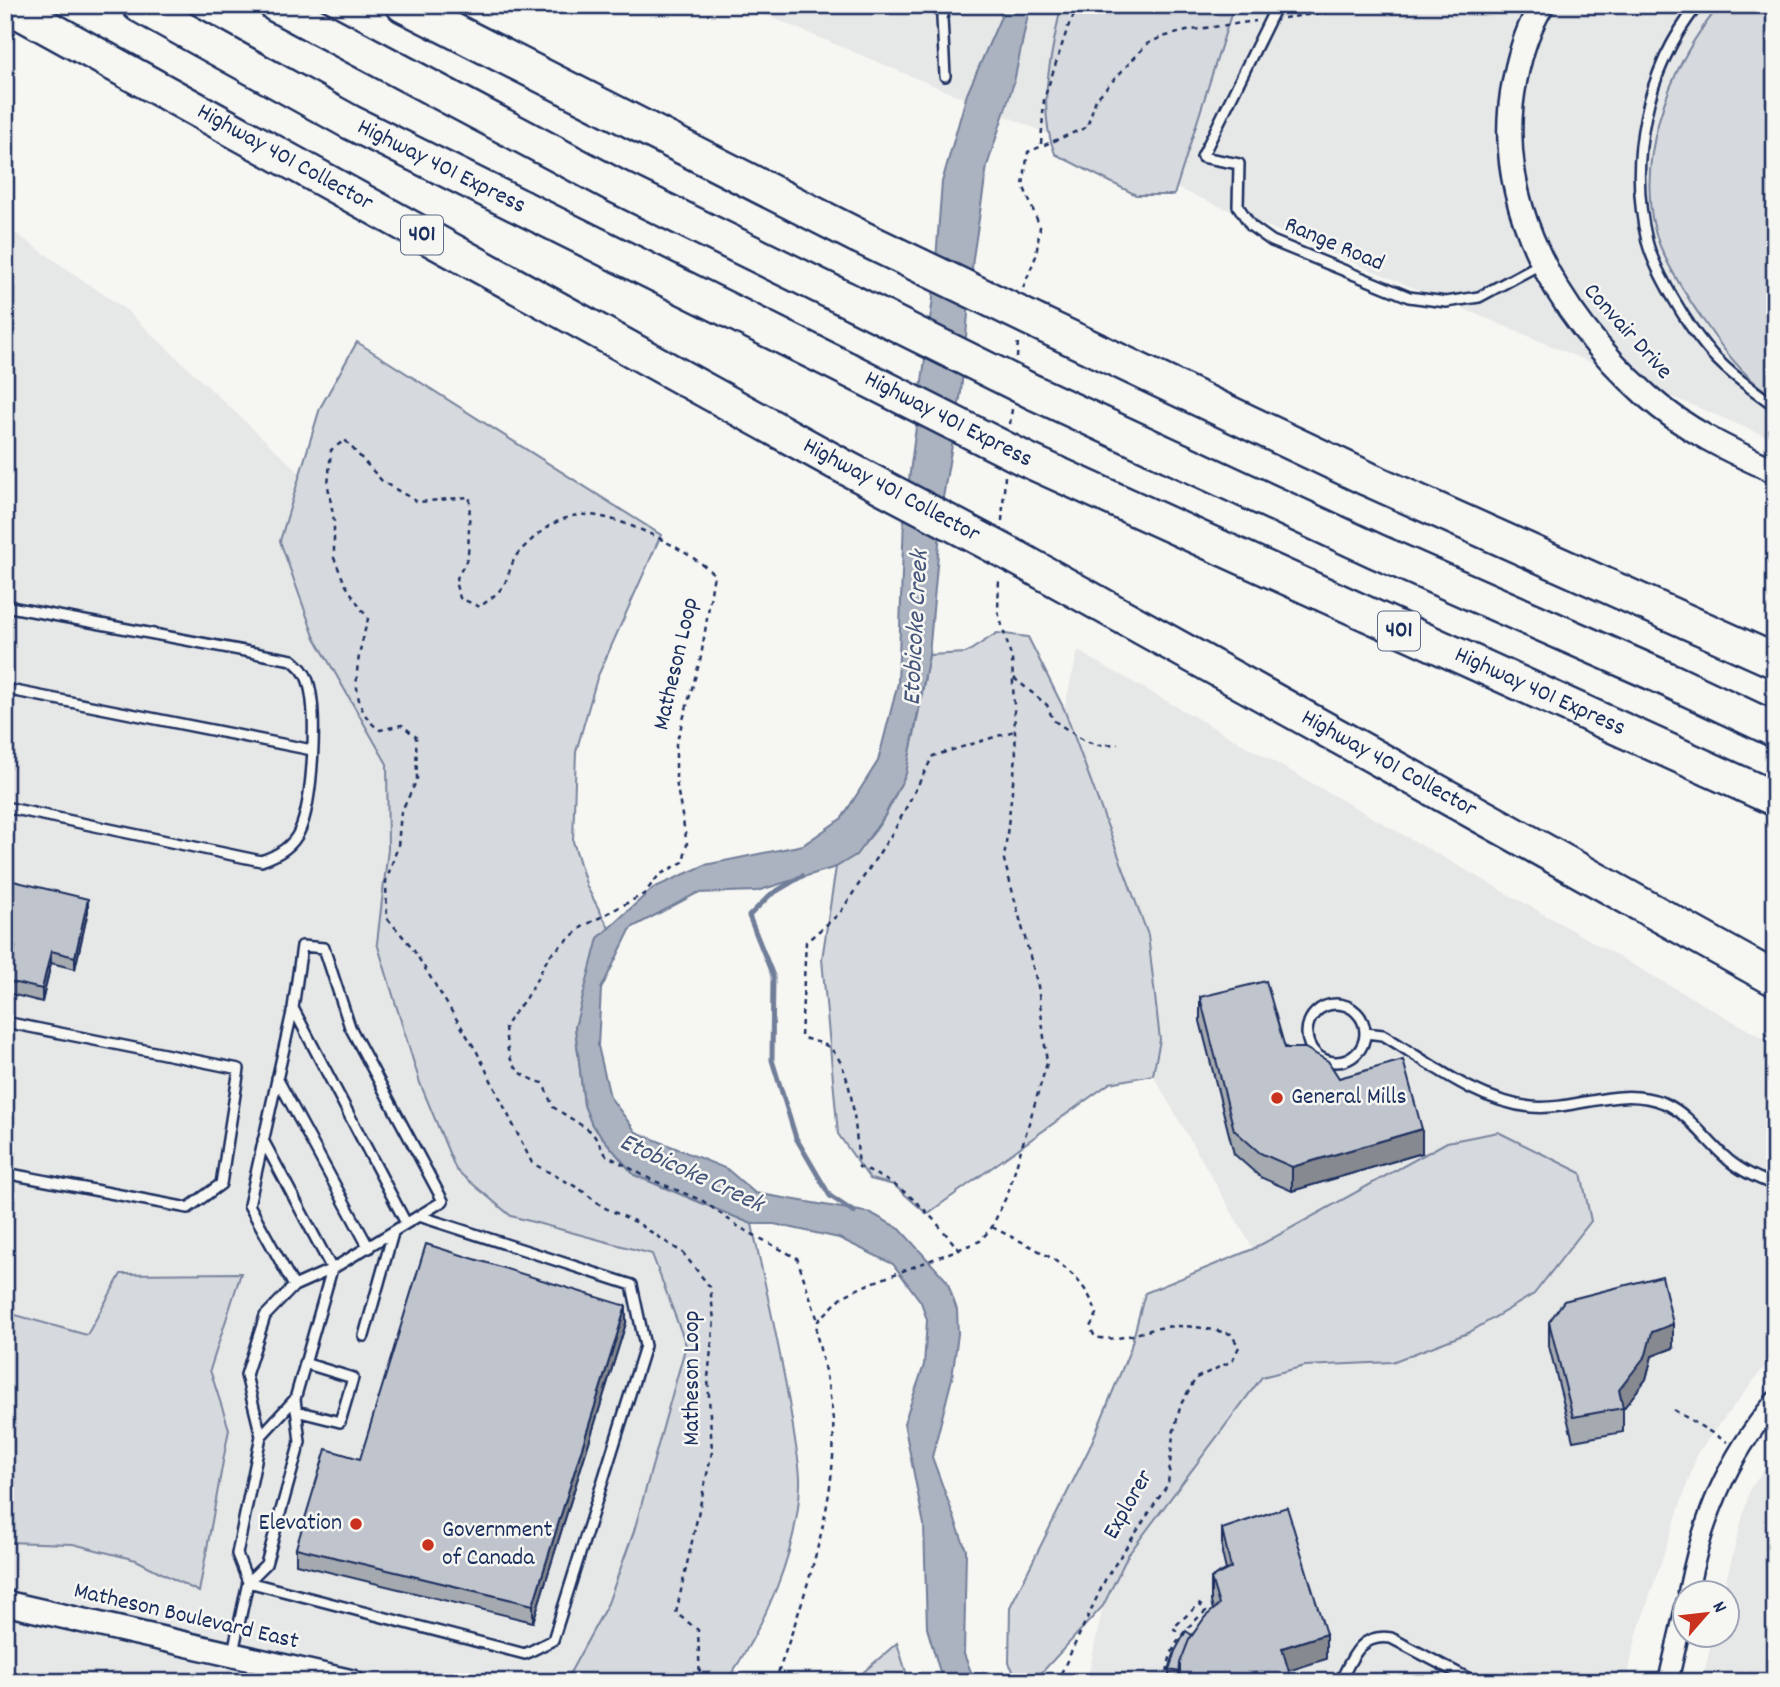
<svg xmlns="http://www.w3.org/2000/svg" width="1780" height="1687" font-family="Dekko,sans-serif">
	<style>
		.built { fill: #e6e7e7 }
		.green { fill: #d6d9dd; stroke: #78849e; stroke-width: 2 }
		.water { fill: #abb2c0; stroke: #717e99; stroke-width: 2 }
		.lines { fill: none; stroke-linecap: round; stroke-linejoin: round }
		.stream { stroke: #717e99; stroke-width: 5 }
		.service-casing { stroke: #1b2f5e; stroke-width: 14 }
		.minor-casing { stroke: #1b2f5e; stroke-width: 23 }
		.tertiary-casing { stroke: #1b2f5e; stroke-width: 28 }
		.motorway-casing { stroke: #1b2f5e; stroke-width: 38 }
		.path { stroke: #1b2f5e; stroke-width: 2.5; stroke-dasharray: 5 5; stroke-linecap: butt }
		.service { stroke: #f6f6f2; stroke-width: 9 }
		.minor { stroke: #f6f6f2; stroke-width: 18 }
		.tertiary { stroke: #f6f6f2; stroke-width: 23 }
		.motorway { stroke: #f6f6f2; stroke-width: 33 }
		.motorway-bridge-casing { stroke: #1b2f5e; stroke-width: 38; stroke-linecap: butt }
		.motorway-bridge { stroke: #f6f6f2; stroke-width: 33 }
		.wall { fill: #a5a9b0; stroke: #1b2f5e; stroke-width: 2 }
		.shaded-wall { fill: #868990; stroke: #1b2f5e; stroke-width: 2 }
		.building { fill: #c0c4cd; stroke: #1b2f5e; stroke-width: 2 }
		.poi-dot { fill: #c8321e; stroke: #f6f6f2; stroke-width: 2.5 }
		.labels { text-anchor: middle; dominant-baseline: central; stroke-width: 5; stroke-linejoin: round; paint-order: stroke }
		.shield { fill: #f6f6f2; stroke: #5d6b8a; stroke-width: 2 }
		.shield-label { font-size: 23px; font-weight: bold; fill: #1b2f5e }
		.street-label { font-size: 24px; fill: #1b2f5e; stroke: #f6f6f2 }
		.poi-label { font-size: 24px; fill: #1b2f5e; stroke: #f6f6f2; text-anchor: start }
		.water-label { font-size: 26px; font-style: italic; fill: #46567b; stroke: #f6f6f2 }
	</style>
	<rect width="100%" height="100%" fill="#f6f6f2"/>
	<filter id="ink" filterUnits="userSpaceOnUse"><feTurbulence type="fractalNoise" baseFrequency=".0143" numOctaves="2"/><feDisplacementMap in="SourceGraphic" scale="14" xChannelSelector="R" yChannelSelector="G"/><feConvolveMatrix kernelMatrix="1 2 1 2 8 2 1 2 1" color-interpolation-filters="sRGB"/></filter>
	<g filter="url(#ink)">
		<path class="built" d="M742,5H1775V440Z
			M5,226L126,310L301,474L280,541L314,636L387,764L388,849L511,1216L652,1254L686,1345L634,1531L608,1603L565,1682H5Z
			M1078,651L1775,1045V1353L1698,1452L1637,1634L1626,1682H1087L1103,1606L1128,1555L1262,1377L1305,1366L1392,1362L1447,1142L1253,1249L1153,1075L1160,1040L1148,935L1064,709Z
			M1775,1454V1682H1702L1713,1635L1728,1634V1592H1723L1750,1489Z"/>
		<path class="green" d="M1061,5H1234L1174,195H1136L1055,154C1036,105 1052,56 1061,5Z
			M1721,5H1775V397C1746,381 1721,347 1703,320C1687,297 1671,272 1660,246C1630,171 1668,62 1721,5Z
			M357,342L661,535L597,678L576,752L573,841L587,887L616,941L575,1027L584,1105L592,1125L634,1175L752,1224C766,1291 783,1359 793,1427C795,1445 801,1466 800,1485C797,1554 765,1625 726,1682H565L608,1603L634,1531L686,1345L652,1254L511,1216L456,1170L420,1083L377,943L388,849L387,764L314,636L280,541L320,408Z
			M997,633L1028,637L1064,709L1148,935L1160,1040L1153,1075L1110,1083L927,1214L894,1185L870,1179L838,1134L822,959L836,867C908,822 914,732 929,655L966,653Z
			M1498,1132L1581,1173L1591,1221L1534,1294L1468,1333L1392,1362L1305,1366L1262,1377L1128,1555L1103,1606L1033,1682H1019L1009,1663L1010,1607L1089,1449L1130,1350L1145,1293L1253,1249L1447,1142Z
			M241,1273L210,1370L229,1429L199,1592L136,1560L73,1544L5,1542V1312L87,1335L121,1274Z
			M897,1643L909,1682H852Z"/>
		<path class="water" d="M1006,5H1030L1014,82L987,166L973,258L961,392L943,498L929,655L906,774L884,817L856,855L836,867L757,891L697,893L631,928L601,989L598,1046L610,1097L636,1132L727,1169L755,1193L871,1213L900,1229L947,1281L957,1310L958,1334L952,1378L932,1457L966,1550L964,1654L975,1682H943L927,1628L924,1525L904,1423L924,1365L927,1320L921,1302L893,1264L839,1238L774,1224H752L634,1175L592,1125L584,1105L575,1027L598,938L653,888L705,865L803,845L842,818L878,761L898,683L904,518L933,298L942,182L967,94Z"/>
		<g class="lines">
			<path class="stream" d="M802,876L770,895L749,916L773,976L772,1060L796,1138L830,1196L854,1212"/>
			<g class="service-casing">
				<path id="service" d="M1277,5L1202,157L1239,164L1238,206L1251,226L1272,241L1409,297L1446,302L1479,297L1542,263
					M1698,5C1645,70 1628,160 1647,241C1654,270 1687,324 1706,347C1725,371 1751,388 1775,406
					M945,76L942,18L946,5
					M5,606L292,660C299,666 305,671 308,681C318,712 313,803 299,832C292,847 276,856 261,861L5,807
					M5,689L312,750
					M1307 1033a29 29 0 1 1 58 0a29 29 0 1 1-58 0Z
					M293,1008L406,1223
					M5,1022L239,1069L221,1184L188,1208L5,1173
					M1365,1033L1383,1035C1430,1063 1476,1101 1531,1107C1577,1111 1618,1085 1664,1103C1689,1114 1704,1138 1724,1156C1738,1170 1756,1178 1775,1185
					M277,1078L369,1248
					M263,1140L332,1269
					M364,1336L393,1233
					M296,1411L340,1422L353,1378L304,1363
					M261,1436L246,1375L265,1316L294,1286
					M248,1582L525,1654L553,1640L645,1346L632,1285L419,1216
					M248,1582L237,1554L261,1436L295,1399
					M233,1652L248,1582L266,1564L300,1442L295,1399L332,1269L443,1201L350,1027L324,948L302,946L293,1008L249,1205L294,1286L332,1269
					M1340,1682C1352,1658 1360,1633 1391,1638L1475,1682"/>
			</g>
			<g class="minor-casing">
				<path id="minor" d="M1688,1592C1703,1517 1726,1460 1775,1401
					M1668,1682L1686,1603"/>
			</g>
			<g class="tertiary-casing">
				<path id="tertiary" d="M1542,5C1528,27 1520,54 1515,79C1490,202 1558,316 1647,396C1684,429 1730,451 1775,471
					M5,1603L352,1682"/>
			</g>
			<g class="motorway-casing">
				<g id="motorway">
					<path id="s1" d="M7,5L837,463"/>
					<path id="s2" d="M139,5L350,122L847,369"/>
					<path d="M276,5L616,186L854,303"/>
					<path d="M403,5L858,236"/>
					<path d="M1039,323L1368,479L1775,661"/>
					<path d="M1033,392L1376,551L1671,681L1775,730"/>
					<path id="s3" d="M1025,459L1775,799"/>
					<path id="s4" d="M1017,558L1775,979"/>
				</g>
			</g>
			<path class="path" d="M1284,18L1329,12L1351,5
				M1041,144L1044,99L1068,27L1079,5
				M1023,288L1036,256L1040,227L1023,185L1028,152L1087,127L1096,99L1147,44L1162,37L1191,30L1256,21
				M1017,358L1018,340
				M1010,424L1012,409
				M1002,521L1005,476
				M1014,678L1047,705L1053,720L1083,740L1097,745L1118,744
				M992,1227C1036,1250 1080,1264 1097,1314L1090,1327L1095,1337C1120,1343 1141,1330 1165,1327C1186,1324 1211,1329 1231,1334L1239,1347L1232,1361L1196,1378L1181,1404L1173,1434L1168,1484L1106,1578L1057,1682
				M960,1251C926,1210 910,1188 859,1167C856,1137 854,1063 827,1046C820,1042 809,1040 801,1037L806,942L840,913L895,829L933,756L1014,731
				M1674,1410L1727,1442
				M700,1682L698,1630L676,1613L712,1452L708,1378L714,1320L710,1287L683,1253L636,1222L603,1207L580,1189L532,1163L477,1052L411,946L387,918L386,881L398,846L401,812L417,780L416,737L402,725L380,730C344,706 358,655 368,619L345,584L334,558V521L328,486L331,450L345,440L383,482L418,502L470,497L468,557L455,582L460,598L480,607C488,600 499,593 504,585C510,574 511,560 520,551C535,536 551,521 573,516C608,507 689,550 714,574L701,657L676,744V781L687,844L683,862L659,875L644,894L582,927L549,956L530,992L505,1026C507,1056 510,1074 543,1083L553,1107L592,1132L606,1155L650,1179L703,1201L739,1227L797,1258L818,1321
				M775,1682C802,1603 842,1495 832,1411C829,1385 822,1358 816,1332L818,1321L842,1297L864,1286L980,1241L992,1227L1008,1193L1047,1063L1038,986L1004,860L1016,756L1012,659L998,612L999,577
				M1167,1682C1166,1650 1183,1630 1206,1611L1199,1604L1173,1628L1181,1634"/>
			<use href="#service" class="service"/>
			<use href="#minor" class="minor"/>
			<use href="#tertiary" class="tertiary"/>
			<use href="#motorway" class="motorway"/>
			<g class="motorway-bridge-casing">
				<path id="motorway-bridge" d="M858,236L1039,323
					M854,303L1033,392
					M847,369L1025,459
					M837,463L1017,558"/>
			</g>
			<use href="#motorway-bridge" class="motorway-bridge"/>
		</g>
		<path class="wall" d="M5,879L88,911L75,969L51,963L42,1002L7,993V981L12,958L5,957Z
			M1200,997L1339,1078L1422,1153L1292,1191L1260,1177L1234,1154L1200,1021Z
			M1549,1322L1673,1348L1652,1356L1646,1379L1623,1409V1432L1573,1441L1549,1346Z
			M626,1323L533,1622L296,1564V1548L360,1459Z
			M1222,1529L1326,1659L1179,1680L1169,1678V1670L1192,1635L1213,1610L1211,1602V1578L1226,1570L1222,1553Z
			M1775,1651V1682L1767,1676V1662Z"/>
		<path class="shaded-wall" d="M88,899V911L75,969V957Z
			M51,951V963L42,1002V989Z
			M1422,1129V1153L1292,1191V1167Z
			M626,1306V1323L533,1622V1605Z
			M1673,1324V1348L1652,1356L1646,1379L1623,1409L1619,1390L1652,1332Z
			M1326,1634V1659L1282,1673V1648Z"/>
		<path class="building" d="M5,879L88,899L75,957L51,951L42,989L7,981L15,947L5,944Z
			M1266,981L1285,1048H1305L1328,1061L1339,1078L1403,1060L1422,1129L1292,1167L1260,1153L1234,1130L1200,997Z
			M426,1244L626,1306L533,1605L296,1548L326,1449L360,1459Z
			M1662,1276L1673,1324L1652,1332L1646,1355L1619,1390L1623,1408L1573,1417L1549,1322L1564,1301Z
			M1287,1507L1326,1634L1282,1648L1292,1682H1179L1180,1663L1189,1640L1205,1617L1219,1605L1211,1578L1231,1568L1222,1529Z
			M1186,1631L1192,1635L1189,1640L1180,1663V1672L1169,1670L1175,1651Z
			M1775,1651V1682H1764L1772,1666L1767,1662Z"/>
	</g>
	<g class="poi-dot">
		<circle cx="1277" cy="1098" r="7"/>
		<circle cx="356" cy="1524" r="7"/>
		<circle cx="428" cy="1545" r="7"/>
	</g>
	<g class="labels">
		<g class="shield">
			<rect x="401" y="215.5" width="42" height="39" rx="5"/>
			<rect x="1378" y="611.5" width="42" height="39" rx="5"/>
		</g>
		<g class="shield-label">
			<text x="422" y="235">401</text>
			<text x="1399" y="631">401</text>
		</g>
		<g class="street-label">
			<text stroke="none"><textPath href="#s1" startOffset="317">Highway 401 Collector</textPath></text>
			<text stroke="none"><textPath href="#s2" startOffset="343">Highway 401 Express</textPath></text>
			<text transform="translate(1334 245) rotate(23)">Range Road</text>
			<text transform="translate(1627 332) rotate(48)">Convair Drive</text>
			<text transform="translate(948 420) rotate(27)">Highway 401 Express</text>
			<text transform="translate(891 491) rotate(28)">Highway 401 Collector</text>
			<text transform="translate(677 664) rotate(-77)">Matheson Loop</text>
			<text stroke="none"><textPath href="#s3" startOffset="565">Highway 401 Express</textPath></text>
			<text stroke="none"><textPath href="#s4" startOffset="425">Highway 401 Collector</textPath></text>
			<text transform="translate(693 1378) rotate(-90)">Matheson Loop</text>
			<text transform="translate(1129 1505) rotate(-60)">Explorer</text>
			<text transform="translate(186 1617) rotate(13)">Matheson Boulevard East</text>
		</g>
		<g class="poi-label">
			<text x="1291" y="1098">General Mills</text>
			<text x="342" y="1524" text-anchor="end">Elevation</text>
			<text x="442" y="1531">Government<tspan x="442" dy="28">of Canada</tspan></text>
		</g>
		<g class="water-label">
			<text transform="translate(917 628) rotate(-87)">Etobicoke Creek</text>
			<text transform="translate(691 1174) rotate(25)">Etobicoke Creek</text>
		</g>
	</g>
	<rect width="1780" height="1687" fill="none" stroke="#f6f6f2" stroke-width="28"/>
	<rect x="14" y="14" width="1752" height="1659" fill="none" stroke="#1b2f5e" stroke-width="2.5" filter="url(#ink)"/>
	<g transform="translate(1706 1614) rotate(62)"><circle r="33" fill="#f6f6f2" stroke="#9ea6b7" stroke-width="2"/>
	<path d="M0-5L12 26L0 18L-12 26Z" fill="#c8321e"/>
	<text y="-10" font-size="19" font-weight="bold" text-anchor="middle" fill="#1b2f5e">N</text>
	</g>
</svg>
